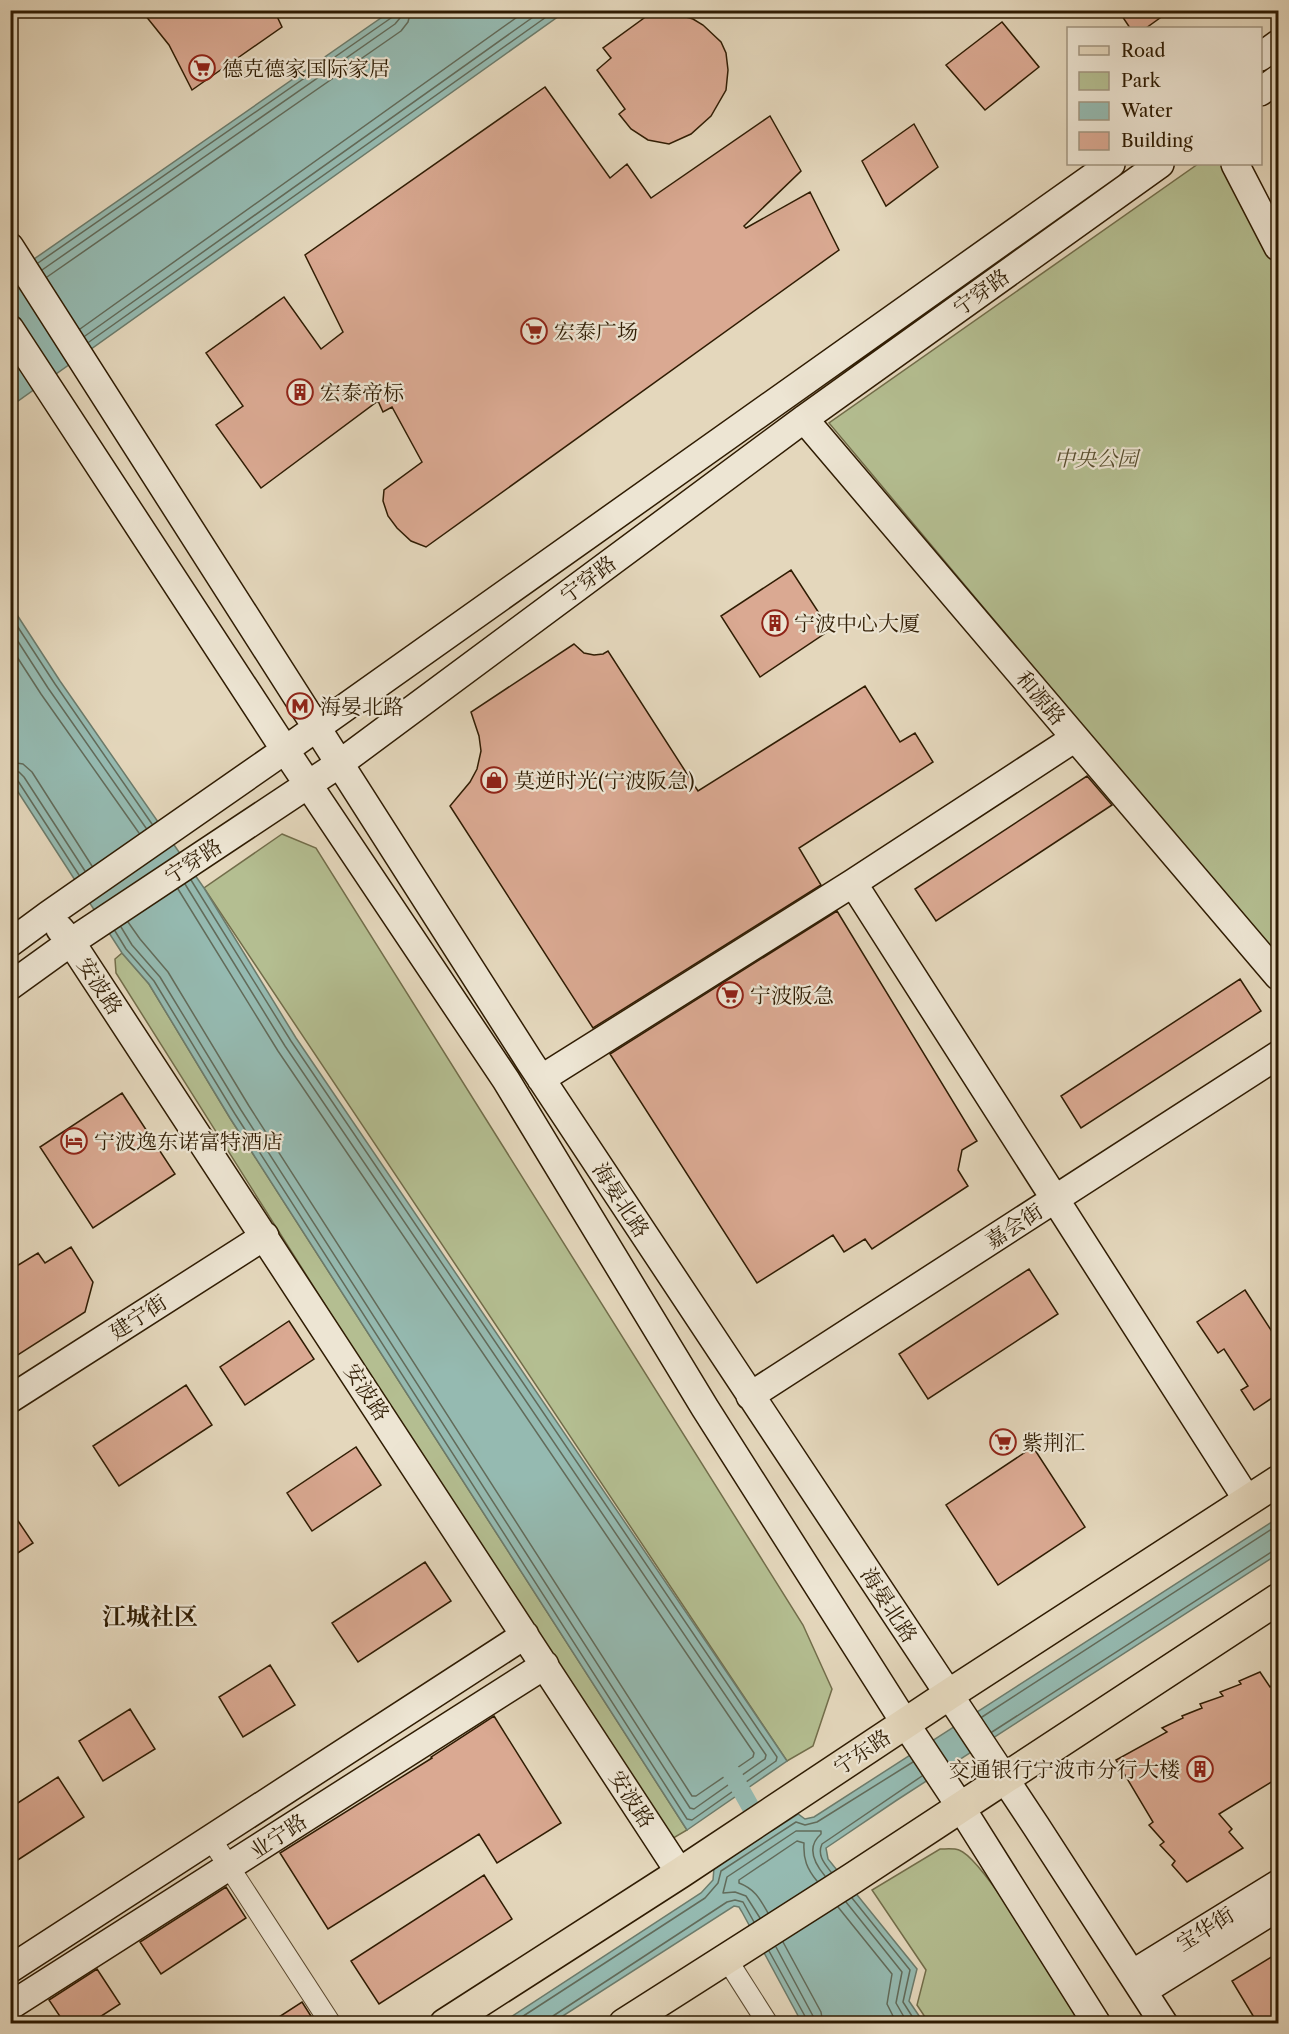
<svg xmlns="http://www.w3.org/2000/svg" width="1289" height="2034" font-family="'Libre Caslon Text','Noto Serif SC',serif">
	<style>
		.green { fill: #b4be91; stroke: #726d4a; stroke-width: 1.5 }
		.water { fill: #95bab1; stroke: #6c7b6b; stroke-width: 1.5 }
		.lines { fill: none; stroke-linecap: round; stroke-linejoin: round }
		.shore { stroke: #626b5a; stroke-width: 1.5 }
		.canal { stroke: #95bab1; stroke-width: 18 }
		.building { fill: #daa992; stroke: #2f1c03; stroke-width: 1.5 }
		.street-casing { stroke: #5c4b31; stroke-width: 22 }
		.secondary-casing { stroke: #2f1c03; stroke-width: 30 }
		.primary-casing { stroke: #2f1c03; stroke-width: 33 }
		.street { stroke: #ede5d3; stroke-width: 20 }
		.secondary { stroke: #ede5d3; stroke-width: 27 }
		.primary { stroke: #e4d7bc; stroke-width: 30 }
		.labels { text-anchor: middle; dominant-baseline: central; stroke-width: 4.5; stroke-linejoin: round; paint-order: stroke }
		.poi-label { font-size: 21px; fill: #2f1c03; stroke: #ede5d3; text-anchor: start }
		.street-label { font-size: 21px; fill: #2f1c03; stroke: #ede5d3 }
		.park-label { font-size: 21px; font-style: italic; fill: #574d2e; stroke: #ede5d3 }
		.quarter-label { font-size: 24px; font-weight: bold; fill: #2f1c03; stroke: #ede5d3 }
	</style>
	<rect width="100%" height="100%" fill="#e4d7bc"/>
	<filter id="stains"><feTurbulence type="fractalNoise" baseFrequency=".00333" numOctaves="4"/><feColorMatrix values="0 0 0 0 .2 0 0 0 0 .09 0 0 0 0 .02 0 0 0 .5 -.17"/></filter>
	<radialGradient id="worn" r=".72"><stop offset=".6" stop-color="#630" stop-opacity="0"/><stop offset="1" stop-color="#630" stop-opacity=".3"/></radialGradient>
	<path class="green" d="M1198,164H1223L1278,271V959L829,423Z
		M282,834L316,848L803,1625L832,1689L813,1746L787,1761L204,888Z
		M122,953L149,984L230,1118L687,1830L670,1840L397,1419L116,973L115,959Z
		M940,1849C946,1849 954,1848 959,1850C985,1859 1062,1994 1081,2023H929L917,2005L926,1970L872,1890Z"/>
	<path class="water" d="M391,11H566L11,406V275Z
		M10,604L60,681L204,888L296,1038L787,1761L687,1830L230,1118L149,984L122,953L11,781Z
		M1278,1518V1554L897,1800L826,1848L828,1859L917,1969L909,2001L924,2023H802L742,1912L739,1907L734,1906L552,2023L500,2024L701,1893L713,1880L714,1868L798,1814L805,1819L814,1817Z"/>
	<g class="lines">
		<path class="shore" d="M38,263L391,18L394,10
			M42,270L395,24L400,18L402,10
			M47,277L401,31L408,22L411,10
			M80,329L527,10
			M85,336L543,10
			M89,342L556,10
			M10,615L55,684L152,824
			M10,629L48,688L146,828
			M10,646L41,694L139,833
			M10,762L23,764L32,772L92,866
			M10,771L19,772L24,777L85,871
			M10,778L18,781L79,875
			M128,922L140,939L168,972L249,1106L692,1796H696L753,1757L754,1753L278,1051L178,889
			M121,927L132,945L160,977L241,1110L690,1808L694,1809L765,1759L766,1755L285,1046L185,884
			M115,931L126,949L154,981L235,1114L687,1819L692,1820L776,1761L777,1757L291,1041L191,880
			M982,1717L1278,1525
			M992,1732L1273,1551L1278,1549
			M831,1872C824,1863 817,1855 822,1844L922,1776
			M852,1898L910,1970L903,2002L917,2024
			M846,1902L902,1972L896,2003L908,2024
			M838,1907L892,1974L887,2004L897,2024
			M768,1913C760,1899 755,1889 739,1883V1880L797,1841L804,1843C803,1859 807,1869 817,1881
			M760,1918L746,1896L735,1892L723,1893L727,1877L796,1831H821V1834C806,1847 814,1863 825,1876
			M783,1942L821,2012L823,2024
			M776,1947L813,2016L814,2024
			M769,1951L806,2018V2024
			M511,2024L705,1898L718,1883L721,1871L796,1822L805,1825L817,1822L913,1762
			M550,2024L553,2016L727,1902L735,1900L743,1902L754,1922"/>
		<path class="canal" d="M731,1772L763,1829"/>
	</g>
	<path class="building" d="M141,10H274L282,27L192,90L169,45Z
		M1118,10H1171L1146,28H1130Z
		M651,13L676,14L693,19L703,25L721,42L726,53L728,70L726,90L711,116L691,134L669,144L648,140L631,129L619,114L625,109L597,70L611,58L603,48Z
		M1002,22L1039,67L985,110L946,65Z
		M545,87L610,178L627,164L651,198L770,116L801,171L744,226L746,228L810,192L839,250L426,547L411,541L397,528L388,516L383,501L384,490L422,462L392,407L383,412L378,401L261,488L216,425L243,406L206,353L284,297L321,349L343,332L305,255Z
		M914,124L938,167L886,206L862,161Z
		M791,570L830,630L760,677L721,616Z
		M574,644L584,653L594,655L603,654L608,651L698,791L865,686L900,742L915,733L933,762L799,848L821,885L593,1028L450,806L470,782L477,769L481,751L479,736L471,712Z
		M1087,776L1112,805L936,921L915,889Z
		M837,911L977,1141L962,1150L958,1170L968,1186L872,1249L865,1239L844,1252L833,1235L757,1283L610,1054Z
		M1240,979L1261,1011L1081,1128L1061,1096Z
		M122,1093L175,1174L93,1228L40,1147Z
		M71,1247L93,1282L85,1312L10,1360V1270L38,1253L45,1263Z
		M1029,1269L1058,1314L928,1399L899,1354Z
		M1245,1290L1278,1341V1394L1254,1410L1241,1390L1248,1386L1224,1349L1218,1353L1197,1322Z
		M289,1321L314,1359L245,1405L220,1367Z
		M186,1385L212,1425L119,1486L93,1446Z
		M356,1447L381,1485L312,1531L287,1493Z
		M1033,1447L1085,1527L998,1585L946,1505Z
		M10,1509L33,1543L10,1558Z
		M425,1562L451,1601L358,1662L332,1623Z
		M270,1665L295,1705L243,1737L219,1697Z
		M1260,1672L1270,1687L1278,1682V1778L1219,1814L1232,1829L1229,1832L1243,1848L1187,1882L1172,1865L1175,1861L1160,1845L1164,1842L1149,1825L1153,1822L1116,1760L1167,1732L1162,1728L1183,1718L1182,1716L1202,1708L1200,1704L1223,1696L1220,1692L1241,1684L1239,1681Z
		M130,1709L155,1749L103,1781L79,1741Z
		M494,1716L561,1823L497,1863L479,1834L328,1929L280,1853L432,1758L431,1757Z
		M58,1777L84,1817L10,1865V1808Z
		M484,1875L512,1919L379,2004L351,1961Z
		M226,1887L246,1918L161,1974L140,1942Z
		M1278,1953V2024H1258L1232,1981Z
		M97,1969L120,2004L89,2024H65L49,2000Z
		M302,2002L316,2024H268Z"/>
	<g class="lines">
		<g class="street-casing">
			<path id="street" d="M211,1839L331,2024
				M726,1958L768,2024"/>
		</g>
		<g class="secondary-casing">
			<path id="secondary" d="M1260,57L1278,44
				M1260,92L1278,79
				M1235,164L1278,247
				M10,247L530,1062L1036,1826L1164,2024
				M10,329L285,750L506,1080L705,1408L905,1723L960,1806L1097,2024
				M804,419L1278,976
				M853,883L1248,1501
				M60,929L71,942L680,1873
				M10,943L48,915L285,750L1111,164
				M10,986L71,942L339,764L804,419L1160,164
				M541,1079L853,883L1075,738
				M750,1396L1278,1055
				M10,1399L265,1236
				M10,1969L525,1635
				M1132,1974L1278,1884
				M1143,1991L1278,1907
				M10,2006L545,1665"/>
		</g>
		<g class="primary-casing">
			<path id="primary" d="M445,2024L680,1873L948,1695L1278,1481
				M624,2024L853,1878L1278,1599"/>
		</g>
		<use href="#street" class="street"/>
		<use href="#secondary" class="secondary"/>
		<use href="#primary" class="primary"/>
	</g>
	<defs>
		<g id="supermarket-ring" transform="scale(1.35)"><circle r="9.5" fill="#ede5d3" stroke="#8f2418" stroke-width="1.5"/><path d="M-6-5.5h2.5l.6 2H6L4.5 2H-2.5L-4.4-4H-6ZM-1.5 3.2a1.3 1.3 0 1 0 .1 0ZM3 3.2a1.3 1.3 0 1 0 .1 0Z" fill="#8f2418"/></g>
		<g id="building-ring" transform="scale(1.35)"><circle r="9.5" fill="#ede5d3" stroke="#8f2418" stroke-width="1.5"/><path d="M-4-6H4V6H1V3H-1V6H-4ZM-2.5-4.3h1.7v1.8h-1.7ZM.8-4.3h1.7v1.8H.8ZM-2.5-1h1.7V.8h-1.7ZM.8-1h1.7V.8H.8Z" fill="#8f2418"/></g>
		<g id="metro-ring" transform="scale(1.35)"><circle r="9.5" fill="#ede5d3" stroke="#8f2418" stroke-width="1.5"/><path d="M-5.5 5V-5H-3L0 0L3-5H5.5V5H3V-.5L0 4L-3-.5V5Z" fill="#8f2418"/></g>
		<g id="shop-ring" transform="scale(1.35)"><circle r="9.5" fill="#ede5d3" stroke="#8f2418" stroke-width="1.5"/><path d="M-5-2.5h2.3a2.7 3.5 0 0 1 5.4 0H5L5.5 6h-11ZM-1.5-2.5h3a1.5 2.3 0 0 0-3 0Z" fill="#8f2418"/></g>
		<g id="hotel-ring" transform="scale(1.35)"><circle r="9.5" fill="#ede5d3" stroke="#8f2418" stroke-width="1.5"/><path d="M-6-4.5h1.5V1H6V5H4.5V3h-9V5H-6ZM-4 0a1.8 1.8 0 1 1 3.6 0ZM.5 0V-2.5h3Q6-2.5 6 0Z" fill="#8f2418"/></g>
	</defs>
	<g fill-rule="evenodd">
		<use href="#supermarket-ring" x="202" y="68"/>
		<use href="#supermarket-ring" x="534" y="331"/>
		<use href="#building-ring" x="300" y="392"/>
		<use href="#building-ring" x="775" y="623"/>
		<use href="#metro-ring" x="300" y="706"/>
		<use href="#shop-ring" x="494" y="780"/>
		<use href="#supermarket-ring" x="730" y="995"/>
		<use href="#hotel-ring" x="74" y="1141"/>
		<use href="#supermarket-ring" x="1003" y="1442"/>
		<use href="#building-ring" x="1200" y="1769"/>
	</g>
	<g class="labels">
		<g class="poi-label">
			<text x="222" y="68">德克德家国际家居</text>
			<text x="554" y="331">宏泰广场</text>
			<text x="320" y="392">宏泰帝标</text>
			<text x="794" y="623">宁波中心大厦</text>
			<text x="320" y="706">海晏北路</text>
			<text x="514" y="780">莫逆时光(宁波阪急)</text>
			<text x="750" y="995">宁波阪急</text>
			<text x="94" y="1141">宁波逸东诺富特酒店</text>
			<text x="1022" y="1442">紫荆汇</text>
			<text x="1180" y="1769" text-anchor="end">交通银行宁波市分行大楼</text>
		</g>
		<g class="street-label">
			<text transform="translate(981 292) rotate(-36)">宁穿路</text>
			<text transform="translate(588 579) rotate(-37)">宁穿路</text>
			<text transform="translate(1041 698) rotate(50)">和源路</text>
			<text transform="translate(193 861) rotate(-33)">宁穿路</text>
			<text transform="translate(100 986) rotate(57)">安波路</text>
			<text transform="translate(621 1200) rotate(57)">海晏北路</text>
			<text transform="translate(1014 1226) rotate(-33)">嘉会街</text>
			<text transform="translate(138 1317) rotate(-33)">建宁街</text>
			<text transform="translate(367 1392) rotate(57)">安波路</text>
			<text transform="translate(889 1605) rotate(57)">海晏北路</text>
			<text transform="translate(862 1752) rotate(-34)">宁东路</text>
			<text transform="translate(632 1799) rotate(57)">安波路</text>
			<text transform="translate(278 1836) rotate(-33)">业宁路</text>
			<text transform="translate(1205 1929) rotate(-32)">宝华街</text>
		</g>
		<g class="park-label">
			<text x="1096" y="458">中央公园</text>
		</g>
		<g class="quarter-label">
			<text x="150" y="1616">江城社区</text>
		</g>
	</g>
	<rect width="1289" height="2034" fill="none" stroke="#e4d7bc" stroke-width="36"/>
	<rect x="12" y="12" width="1265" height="2010" fill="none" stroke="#2f1c03" stroke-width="3"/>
	<rect x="18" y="18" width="1253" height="1998" fill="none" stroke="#2f1c03" stroke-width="1.5"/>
	<rect x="1067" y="27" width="195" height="138" fill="#ede5d3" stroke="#a19580" stroke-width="1.5"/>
	<rect x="1079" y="46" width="30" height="9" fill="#e4d7bc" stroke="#a19580" stroke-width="1.5"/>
	<text x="1121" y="57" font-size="18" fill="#2f1c03">Road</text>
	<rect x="1079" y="72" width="30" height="18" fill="#b4be91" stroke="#a19580" stroke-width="1.5"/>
	<text x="1121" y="87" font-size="18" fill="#2f1c03">Park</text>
	<rect x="1079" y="102" width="30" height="18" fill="#95bab1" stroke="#a19580" stroke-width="1.5"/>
	<text x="1121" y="117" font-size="18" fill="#2f1c03">Water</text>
	<rect x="1079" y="132" width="30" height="18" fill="#daa992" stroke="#a19580" stroke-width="1.5"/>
	<text x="1121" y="147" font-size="18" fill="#2f1c03">Building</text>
	<rect width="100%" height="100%" filter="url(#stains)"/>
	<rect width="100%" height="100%" fill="url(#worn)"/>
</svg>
